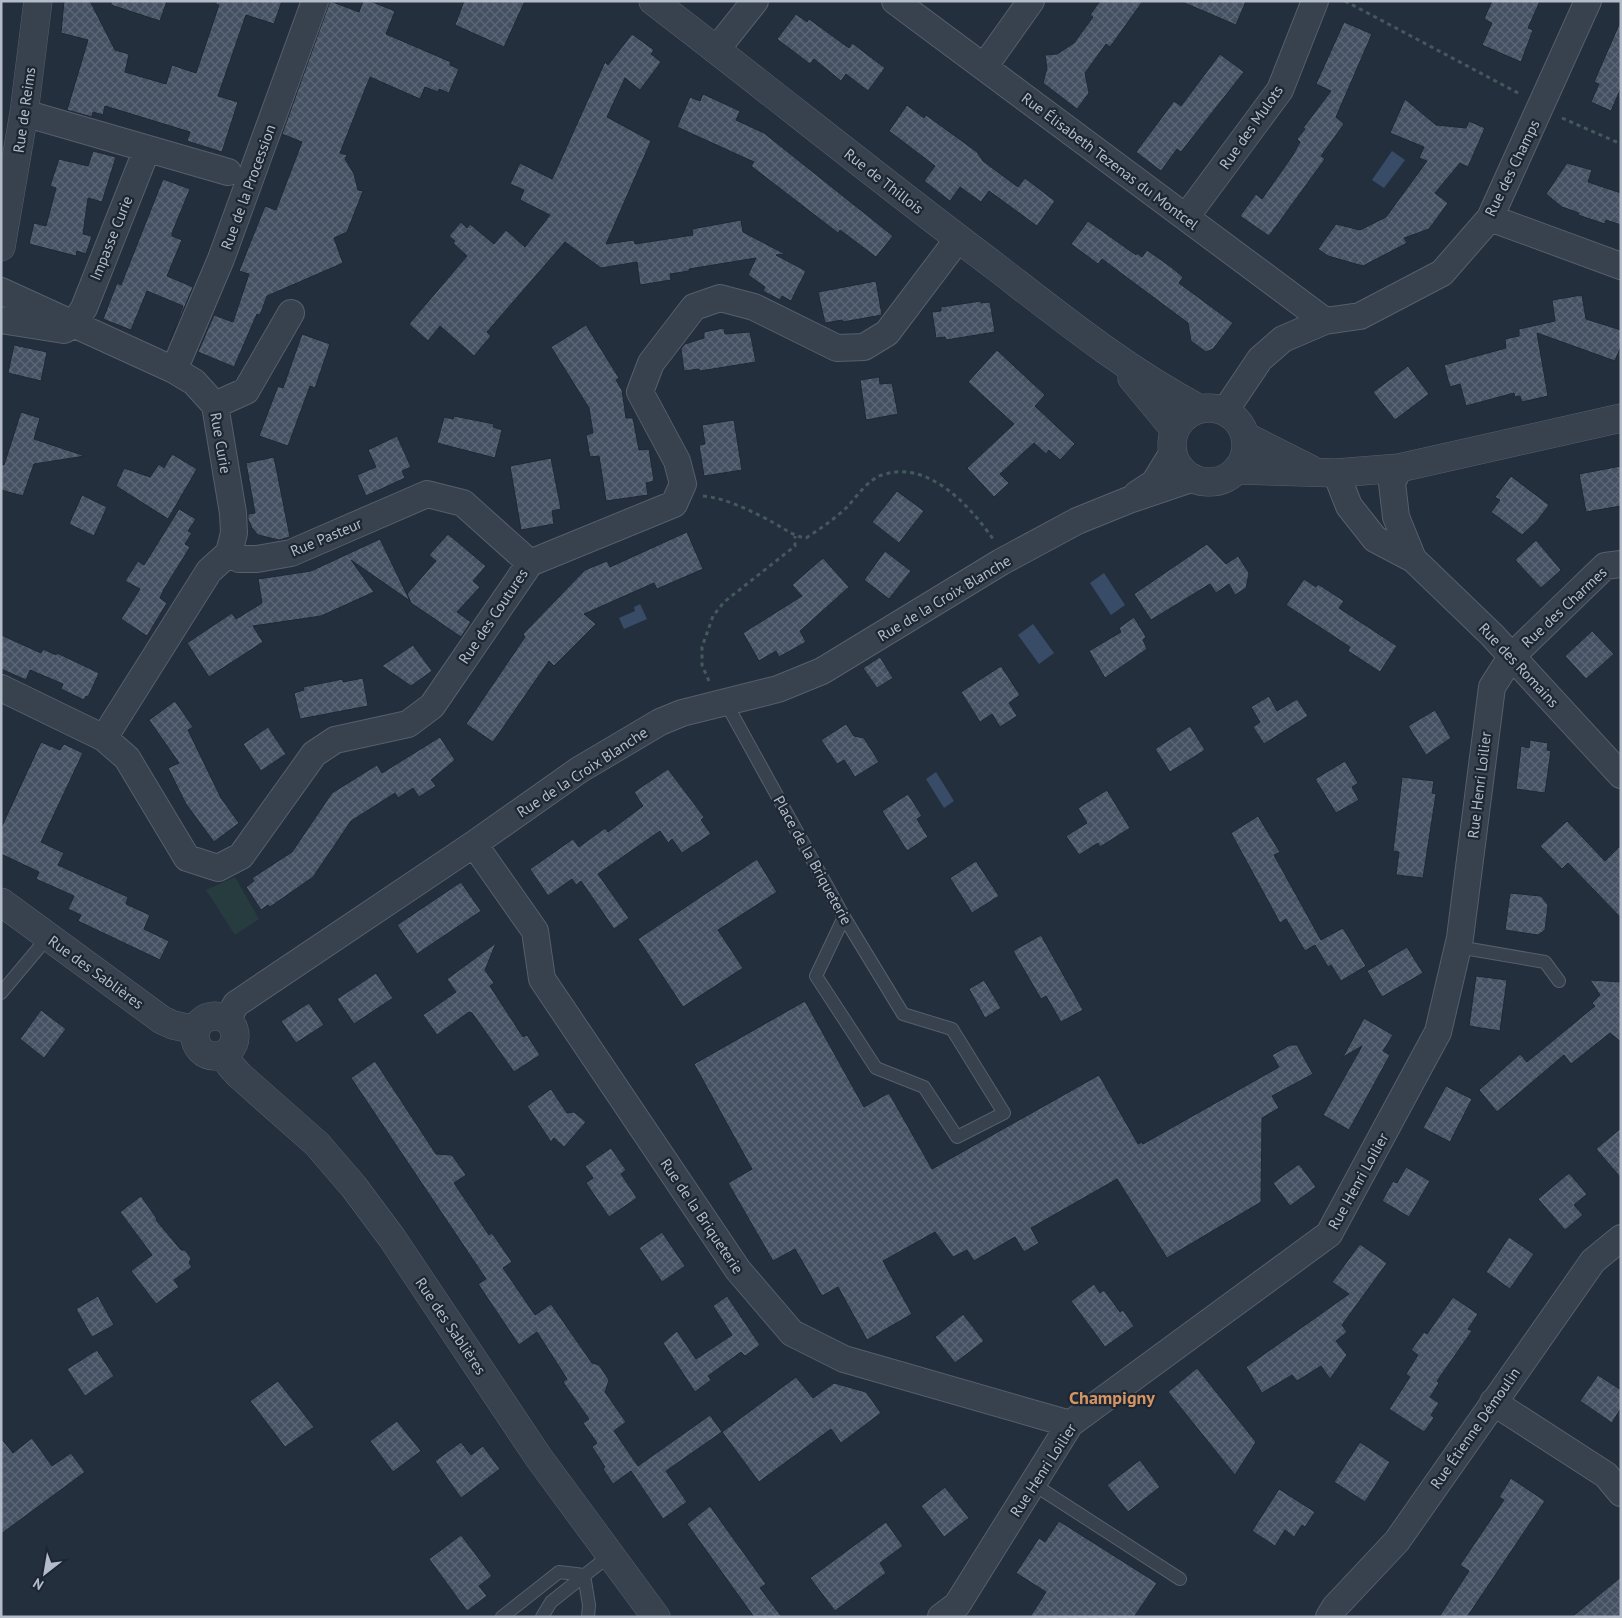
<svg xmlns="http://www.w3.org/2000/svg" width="1622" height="1618" font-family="'PT Sans',sans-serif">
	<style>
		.grass { fill: #263c3f }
		.water { fill: #394c67 }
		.building { fill: url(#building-cross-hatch); stroke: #1f2835 }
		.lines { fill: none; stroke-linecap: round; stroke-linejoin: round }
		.service-casing { stroke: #565f6c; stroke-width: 14 }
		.minor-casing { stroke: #565f6c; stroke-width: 28 }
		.tertiary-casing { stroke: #565f6c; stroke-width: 29 }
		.path { stroke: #44595c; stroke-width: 3; stroke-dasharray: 4 4; stroke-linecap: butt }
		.service { stroke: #38414e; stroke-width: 12 }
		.minor { stroke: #38414e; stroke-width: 26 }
		.tertiary { stroke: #38414e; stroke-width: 28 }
		.labels { text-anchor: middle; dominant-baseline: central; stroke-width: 4.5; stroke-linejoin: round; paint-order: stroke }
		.street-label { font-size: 15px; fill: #b4bcc9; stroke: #1d2633 }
		.quarter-label { font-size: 18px; font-weight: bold; fill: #d59563; stroke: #1d2633 }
	</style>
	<defs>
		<pattern id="building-cross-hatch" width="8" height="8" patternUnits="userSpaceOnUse" patternTransform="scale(1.25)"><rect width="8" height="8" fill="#455162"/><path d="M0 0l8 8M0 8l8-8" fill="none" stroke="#5d6877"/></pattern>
	</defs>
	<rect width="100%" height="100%" fill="#242f3e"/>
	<path class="grass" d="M235,877L259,919L235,935L206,890Z"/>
	<path class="water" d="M1392,151L1405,160L1384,188L1372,180Z
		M1104,573L1125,605L1111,615L1090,583Z
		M640,604L647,619L624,629L619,618L635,611L634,607Z
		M1033,624L1054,653L1039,664L1018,635Z
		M936,772L954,801L944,808L926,779Z"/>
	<path class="building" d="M64,1H90L115,50L129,54L125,72L166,84L172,65L196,73L219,5L216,4V1H282L274,24L246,15L218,96L238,102L222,152L187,141L190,132L105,106L103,115L93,112L92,117L67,110L88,40L61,33Z
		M111,1H167L160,21L111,5Z
		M330,1L359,12L363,1H370L395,11L386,34L451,62L450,65L459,69L449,93L439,89L438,92L425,87L420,99L370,77L340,153L347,155L345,159L354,174L358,190L363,191L347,232L334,238L343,263L267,296L260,315L257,314L234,367L198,352L214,315L233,322L249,274L239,271L265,206L276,210L302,142L282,134Z
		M464,1H525L504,47L455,25Z
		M1100,1H1143L1110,47L1106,44L1085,73L1089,93L1077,109L1043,83L1047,68L1045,55L1057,54L1074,43L1093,17L1090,15Z
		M1180,1H1246L1236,25Z
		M1492,1H1540L1528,28L1533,30L1521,62L1482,45L1492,23L1484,19Z
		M796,14L807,22L809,19L849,48L852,43L885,68L868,91L846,74L841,81L814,59L810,64L777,39Z
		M1621,20V88L1611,111L1591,102L1599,84L1594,82Z
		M1344,22L1372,34L1336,117L1344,124L1321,156L1325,159L1269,236L1240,216L1256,194L1262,199L1293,155L1300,142L1297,139L1305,129L1303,128L1331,91L1316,84Z
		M632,34L654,50L651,54L661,62L640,90L625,78L607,117L651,141L606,244L634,240L635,244L693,235L692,229L741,220L743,232L785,254L776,255L806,271L791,301L782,296L780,300L763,291L765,287L748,275L756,258L689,269V271L670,274L671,280L640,285L637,262L601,268L565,242L487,332L491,336L474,356L440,326L428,341L409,324L467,256L453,243L455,241L449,236L461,222L467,228L470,224L494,244L506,230L525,247L550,215L520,200L524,190L510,184L520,163L552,179L605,62L608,65Z
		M1220,54L1244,72L1181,152L1177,149L1161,171L1136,152L1174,101L1181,106Z
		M703,94L740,111L736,120L764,133L893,236L876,257L840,230L838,233L751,166L754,162L677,127L690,97L700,101Z
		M1405,99L1436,125L1466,128L1469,121L1485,128L1468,167L1460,163L1435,193L1448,203L1429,229L1404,238L1407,243L1363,266L1328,256L1318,249L1336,224L1360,230L1386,217L1427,161L1419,158L1424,147L1390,133Z
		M907,105L924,118L926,115L977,152L983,161L1018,187L1025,178L1055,201L1037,226L989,191L981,202L960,187L950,201L924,181L935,166L889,131Z
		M93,151L116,157L102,202L88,198L83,234L92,236L86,254L77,251L76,256L29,244L34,223L46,226L56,188L50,186L59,159L88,166Z
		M1567,163L1592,170L1588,182L1621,193V225L1606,220L1605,224L1578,215L1579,213L1562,207L1546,194Z
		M163,179L190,189L172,233V236L182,240L167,276L193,287L170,341L183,306L147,291L131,330L103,319L117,283L121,285Z
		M1088,221L1136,255L1137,253L1142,257L1147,250L1171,267L1183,277L1179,283L1233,323L1213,349L1206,352L1191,341L1188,323L1102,259L1098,264L1071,244Z
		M876,281L882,315L843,322L842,320L825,323L818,292Z
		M1582,295L1586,319L1621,330V346L1615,361L1537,333L1548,396L1522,402L1520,396L1515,397L1514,393L1466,406L1460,384L1450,387L1444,365L1506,348L1505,339L1519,336V329L1555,321L1552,300Z
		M981,301V303L990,302L995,332L946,340L945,337L936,338L932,312L941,311V307Z
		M586,325L619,378L616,380L622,390L626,418H633L639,450L649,449L654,481L646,483L648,495L606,501L599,456L590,457L586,435L593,433L589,408L551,347Z
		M724,328L725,334L750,332L756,362L700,371L699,369L684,371L681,349L685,344L704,338V332Z
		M302,334L330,344L315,388L310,386L288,446L259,436L278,386L283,388Z
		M14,345L47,352L41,381L8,373Z
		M997,350L1045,395L1035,406L1075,444L1060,460L1049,450L1046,454L1034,443L1000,474L1009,483L994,497L967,468L1014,424L968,382Z
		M1408,366L1429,394L1395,420L1373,392Z
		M879,377L880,384L892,383L898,414L866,420L860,380Z
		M21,412L40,418L34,439L85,456L34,464L23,496L1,490V464L4,465Z
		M454,416L494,424L493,427L502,430L495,458L437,443L444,417L453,419Z
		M734,420L742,470L704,476L699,445L705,444L702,425Z
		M397,436L411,467L402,471L405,478L366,496L357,475L376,467L368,450Z
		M172,454L197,469L168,519L116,486L124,468L150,477L159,464L164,468Z
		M274,457L290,537L279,540L258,535L252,528L248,519V514L255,513L246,463Z
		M551,458L561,509L552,511L554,524L521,530L510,466Z
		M1621,466V506L1586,512L1579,474Z
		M1511,476L1549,505L1537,521L1522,535L1491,512L1500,500L1495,497Z
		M897,491L924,511L899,543L872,522Z
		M82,495L107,507L94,536L69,524Z
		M179,509L196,519L188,531L192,533L185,544L190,547L164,589L160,598L167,603L147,636L121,619L140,589L125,581L138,561L144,565Z
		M687,532L703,569L657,589L654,583L584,614L596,624L554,666L549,661L493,742L466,724L525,637L523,634L585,570L607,561L610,567Z
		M448,534L486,566L473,581L480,587L457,612L471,622L461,637L411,603L407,594L436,561L429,555Z
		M380,539L410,601L351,560L374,592L321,616L253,626L263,642L209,677L187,643L232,613L236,619L262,603L258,579L311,571Z
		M1536,540L1561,570L1541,588L1515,560Z
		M1207,544L1226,564L1238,556L1249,573L1246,588L1235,595L1229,584L1216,593L1210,584L1151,620L1134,594Z
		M885,551L911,571L889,599L864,580Z
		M823,558L849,587L800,631L806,642L779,657L776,651L759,661L743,633L802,596L792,585Z
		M1304,579L1316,587L1318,584L1344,601L1339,608L1397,646L1380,672L1348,651L1350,647L1286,605Z
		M1134,617L1146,637L1143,640L1147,649L1105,678L1089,651L1121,632L1119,628Z
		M1592,631L1614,654L1586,679L1565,656Z
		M1,635L41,653L43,649L56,655L57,653L99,673L88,697L86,696L84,700L61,689L63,684L30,670L26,680L1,669Z
		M413,645L432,671L411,686L382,666Z
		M880,657L893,678L877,688L863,668Z
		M1001,666L1020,695L1009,703L1017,716L1000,727L992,714L980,722L961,692Z
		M363,678L368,706L300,719L294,693L304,690L303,687L343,679V682Z
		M1269,696L1277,711L1297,699L1308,716L1264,744L1253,727L1260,722L1251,707Z
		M175,701L193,727L188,730L221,798L239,823L214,842L186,804L168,768L179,763L149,720Z
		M1435,710L1451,738L1426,755L1408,726Z
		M846,724L854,736L864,738L879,762L855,777L844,760L837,764L821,740Z
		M1190,726L1205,750L1170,772L1155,749Z
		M268,727L286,754L261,771L243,744Z
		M440,737L455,760L431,780L436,786L419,797L413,788L398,798L395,793L351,821L313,877L270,907L268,905L261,910L246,887L254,881L252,878L292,852L332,793L377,765L382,773Z
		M1530,740L1548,743L1547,750L1551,751L1545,793L1516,789L1521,746L1529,748Z
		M41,742L60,750L64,744L83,753L41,842L64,853L58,865L128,897L126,904L150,915L144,929L169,941L160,960L78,921L81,915L68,909L74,896L36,879L39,872L1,854V828Z
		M1345,761L1358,783L1352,787L1359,800L1336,813L1315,779Z
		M668,769L704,817L701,820L711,834L682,853L672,839L668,843L660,831L598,874L629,918L614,929L581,881L576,885L572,879L548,896L530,869L573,839L579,847L605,828L608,832L643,806L634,792Z
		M1402,777L1434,781L1432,793L1436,794L1423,878L1396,875L1399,852L1393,851Z
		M1107,790L1130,828L1100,847L1098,843L1079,855L1066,836L1087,823L1078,808Z
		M908,794L922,816L917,819L928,837L907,851L882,811Z
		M1258,816L1280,852L1274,855L1321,940L1343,928L1366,966L1341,981L1331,965L1328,967L1315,945L1305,951L1286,919L1280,923L1231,833Z
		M1567,821L1605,861L1621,845V918L1568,863L1562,869L1540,846Z
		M757,859L777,892L718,930L743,968L683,1007L638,939Z
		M976,861L999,896L972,913L950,878Z
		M461,882L481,911L417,954L397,925Z
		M1510,893L1541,896L1548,905L1545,930L1538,935L1505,930Z
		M1041,935L1083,1010L1061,1022L1046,996L1041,999L1013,951Z
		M496,943L485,970L494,983L490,986L523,1037L527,1035L540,1055L514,1072L472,1013L469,1012L437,1035L423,1015L456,992L447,979Z
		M1407,947L1423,973L1382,997L1367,971Z
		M376,973L393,998L354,1024L337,999Z
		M1476,976L1507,980L1500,1031L1469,1026Z
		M984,980L1001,1008L985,1018L969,989Z
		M1590,980L1621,982V1042L1610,1033L1571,1064L1564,1055L1497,1112L1479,1090L1520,1054L1527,1062L1595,1006L1592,1003L1600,995Z
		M805,1001L864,1107L889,1093L932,1169L1099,1075L1138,1144L1142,1142L1143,1144L1279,1067L1272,1055L1290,1045H1297L1313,1074L1272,1096L1279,1108L1262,1118L1261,1202L1167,1258L1117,1179L1031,1228L1039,1243L1024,1252L1015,1237L974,1261L967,1250L953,1257L935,1232L883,1261L912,1314L867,1340L838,1287L822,1296L795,1249L773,1261L728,1183L752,1169L694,1064Z
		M309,1003L324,1025L296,1043L281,1021Z
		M41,1010L66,1029L44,1058L20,1039Z
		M1364,1018L1393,1035L1383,1051L1390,1055L1349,1130L1323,1115L1362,1046L1343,1057Z
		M375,1061L436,1154L452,1155L466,1175L454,1183L489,1235L492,1233L512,1262L503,1268L535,1315L551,1304L592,1363L599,1365L609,1380L605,1392L626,1422L614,1431L638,1466L710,1415L722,1432L666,1471L687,1502L663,1519L631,1471L613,1484L603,1469L605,1467L592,1447L597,1443L583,1423L589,1419L563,1382L567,1379L537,1332L519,1345L478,1284L486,1279L351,1078Z
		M1446,1086L1472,1099L1450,1142L1423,1128Z
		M551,1089L567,1113L574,1112L586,1122L564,1147L554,1138L551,1142L527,1106Z
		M1621,1128V1178L1596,1149Z
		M611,1148L626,1170L621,1174L637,1198L609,1217L586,1183L593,1178L585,1166Z
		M1299,1164L1316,1187L1290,1206L1273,1183Z
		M1406,1167L1430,1181L1409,1217L1382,1201L1393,1181L1397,1183Z
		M1569,1173L1587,1194L1574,1205L1583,1215L1565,1230L1538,1199Z
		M141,1196L157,1219L156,1220L181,1250H185L191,1258L189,1263L192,1267L174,1280L179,1287L156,1304L131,1271L152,1255L120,1212Z
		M662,1232L685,1266L662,1282L639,1248Z
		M1509,1237L1534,1254L1510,1289L1486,1272Z
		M1360,1244L1387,1263L1342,1325L1347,1332L1336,1341L1347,1355L1330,1379L1321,1366L1297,1381L1292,1375L1262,1393L1246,1367L1349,1294L1332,1282Z
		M1094,1284L1100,1293L1104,1290L1120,1312L1123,1310L1134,1326L1105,1347L1071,1301Z
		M98,1296L114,1325L92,1337L76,1309Z
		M727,1296L760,1345L745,1356L741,1352L708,1376L711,1380L695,1392L663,1343L677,1331L696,1359L732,1335L713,1306Z
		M1453,1297L1478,1314L1468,1329L1472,1331L1437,1381L1439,1383L1430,1397L1439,1403L1431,1415L1434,1418L1424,1432L1389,1409L1410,1377L1406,1374L1418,1355L1411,1350L1424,1332L1427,1334Z
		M963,1314L984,1341L955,1363L935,1337Z
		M97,1350L114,1376L85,1396L67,1369Z
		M1197,1368L1256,1442L1235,1475L1168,1392Z
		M1598,1375L1621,1390V1408L1612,1423L1580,1401Z
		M796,1377L813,1398L834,1383L866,1392L881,1413L841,1443L831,1429L759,1482L722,1432Z
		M278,1381L314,1427L285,1447L250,1401Z
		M397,1421L421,1451L393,1472L370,1441Z
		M1,1438L13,1453L32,1438L52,1466L71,1453L85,1472L1,1534Z
		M461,1442L471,1455L483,1446L500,1469L461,1498L435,1461Z
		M1360,1442L1390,1462L1365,1502L1334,1482Z
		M1140,1460L1160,1487L1128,1512L1107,1485Z
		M1511,1478L1545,1501L1467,1617H1439L1469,1571L1460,1565L1504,1500L1499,1497Z
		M945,1487L969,1518L944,1537L921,1506Z
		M1279,1489L1315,1512L1305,1527L1302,1525L1294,1537L1285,1530L1275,1546L1252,1531Z
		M710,1506L766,1584L760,1588L782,1617H754L687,1524Z
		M1059,1521L1157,1583L1134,1617H1030L1046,1592L1016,1573L1039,1538L1045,1542Z
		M886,1522L903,1546L880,1563L886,1573L835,1611L810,1578Z
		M461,1535L492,1576L479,1586L487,1596L467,1611L429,1559Z
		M1621,1577V1617H1572Z"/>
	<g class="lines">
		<g class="service-casing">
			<path id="service" d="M726,703L844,917L903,1014L952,1029L1004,1113L957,1137L924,1087L876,1068L816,976L844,917
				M1458,947L1545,962L1559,981
				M1,993L48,937
				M1033,1484L1180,1579
				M584,1575L589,1605L588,1617
				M502,1617L559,1572L584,1575
				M542,1617L551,1602L610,1555"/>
		</g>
		<g class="minor-casing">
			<path id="minor" d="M895,1L1325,321
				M716,50L755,1
				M984,67L1031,1
				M24,113L228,172
				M1186,217L1280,90L1315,1
				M1490,218L1621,266
				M1,291L174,370L194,382L215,405L233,513L234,533L229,553
				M1,320L64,330L73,325L84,308L147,149
				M174,370L221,259L315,1
				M215,405L246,391L291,313
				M1225,411L1260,359L1283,339L1325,321L1360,316L1442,273L1490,218L1588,1
				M1399,468L1392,483L1396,517L1413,559
				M1336,473L1349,506L1375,539L1413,559L1492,635L1621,775
				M1137,494L1154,483L1173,452
				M229,553L239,559H257L291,553L427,494L463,503L530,563
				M1,688L104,738L127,758L187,858L218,868L241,856L314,754L335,740L408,724L432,706L530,563L674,504L683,484L677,461L640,392L651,363L694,307L720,298L754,307L837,348L864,347L887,333L958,239
				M104,738L209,571L229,553
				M474,844L535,931L542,979L738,1270L792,1333L844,1359L1070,1424
				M227,1020L236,1004L474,844L579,770L660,722L682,713L778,689L822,671L1001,562L1077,521L1129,500L1194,478
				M1493,1402L1606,1475L1621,1493
				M941,1617L957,1605L1070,1424L1329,1234L1438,1032L1460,938L1492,687L1511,657L1605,566L1621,564
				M1329,1617L1335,1607L1397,1541L1593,1261L1621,1238"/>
		</g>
		<g class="tertiary-casing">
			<path id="tertiary" d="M653,1C768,89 880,180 996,267C1062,318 1126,370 1200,409
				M1,247L24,113L38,1
				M1132,378L1175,430
				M1172 445a37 37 0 1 1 74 0a37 37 0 1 1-74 0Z
				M1245,436L1310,469
				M1236,470L1336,473L1399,468L1621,418
				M1,902L162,1020L173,1025L196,1030
				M195 1036a20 20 0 1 1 40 0a20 20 0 1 1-40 0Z
				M227,1053L230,1065L239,1075L317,1144L354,1187L392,1238L539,1458L656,1617"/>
		</g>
		<path class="path" d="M1345,1L1520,94
			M1562,118L1621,144
			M703,496C726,498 754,512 774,523C785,529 793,536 806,538C820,529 833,520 845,509C856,498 867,480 882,475C928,459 970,506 993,539
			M709,681L702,665V647L713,616L724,602L795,546V536"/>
		<use href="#service" class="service"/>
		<use href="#minor" class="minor"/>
		<use href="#tertiary" class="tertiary"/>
	</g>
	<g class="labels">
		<g class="street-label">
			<text transform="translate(24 110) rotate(-82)">Rue de Reims</text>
			<text transform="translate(1251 127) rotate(-55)">Rue des Mulots</text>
			<text transform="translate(1110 161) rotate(37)">Rue Élisabeth Tezenas du Montcel</text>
			<text transform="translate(1512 168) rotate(-64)">Rue des Champs</text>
			<text transform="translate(884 181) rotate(38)">Rue de Thillois</text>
			<text transform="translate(248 187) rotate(-70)">Rue de la Procession</text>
			<text transform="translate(111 238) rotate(-68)">Impasse Curie</text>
			<text transform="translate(221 443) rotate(80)">Rue Curie</text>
			<text transform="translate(326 537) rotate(-23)">Rue Pasteur</text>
			<text transform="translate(944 598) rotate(-31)">Rue de la Croix Blanche</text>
			<text transform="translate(1564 607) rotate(-43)">Rue des Charmes</text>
			<text transform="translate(493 616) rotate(-56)">Rue des Coutures</text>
			<text transform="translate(1519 665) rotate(47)">Rue des Romains</text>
			<text transform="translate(582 772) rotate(-33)">Rue de la Croix Blanche</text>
			<text transform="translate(1479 785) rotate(-83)">Rue Henri Loilier</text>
			<text transform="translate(813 860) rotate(61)">Place de la Briqueterie</text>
			<text transform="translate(96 972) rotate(36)">Rue des Sablières</text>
			<text transform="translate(1358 1181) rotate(-61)">Rue Henri Loilier</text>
			<text transform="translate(702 1216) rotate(56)">Rue de la Briqueterie</text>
			<text transform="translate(451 1326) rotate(56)">Rue des Sablières</text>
			<text transform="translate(1475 1428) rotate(-55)">Rue Étienne Démoulin</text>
			<text transform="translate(1043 1470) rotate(-57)">Rue Henri Loilier</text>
		</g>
		<g class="quarter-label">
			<text x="1112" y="1397">Champigny</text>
		</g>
	</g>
	<rect width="1622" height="1618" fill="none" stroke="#b4bcc9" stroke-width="5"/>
	<g transform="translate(45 1573) rotate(211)" stroke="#1d2633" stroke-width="4" paint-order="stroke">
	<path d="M0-4L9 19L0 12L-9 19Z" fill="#b4bcc9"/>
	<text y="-8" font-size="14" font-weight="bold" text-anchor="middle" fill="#b4bcc9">N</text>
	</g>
</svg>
